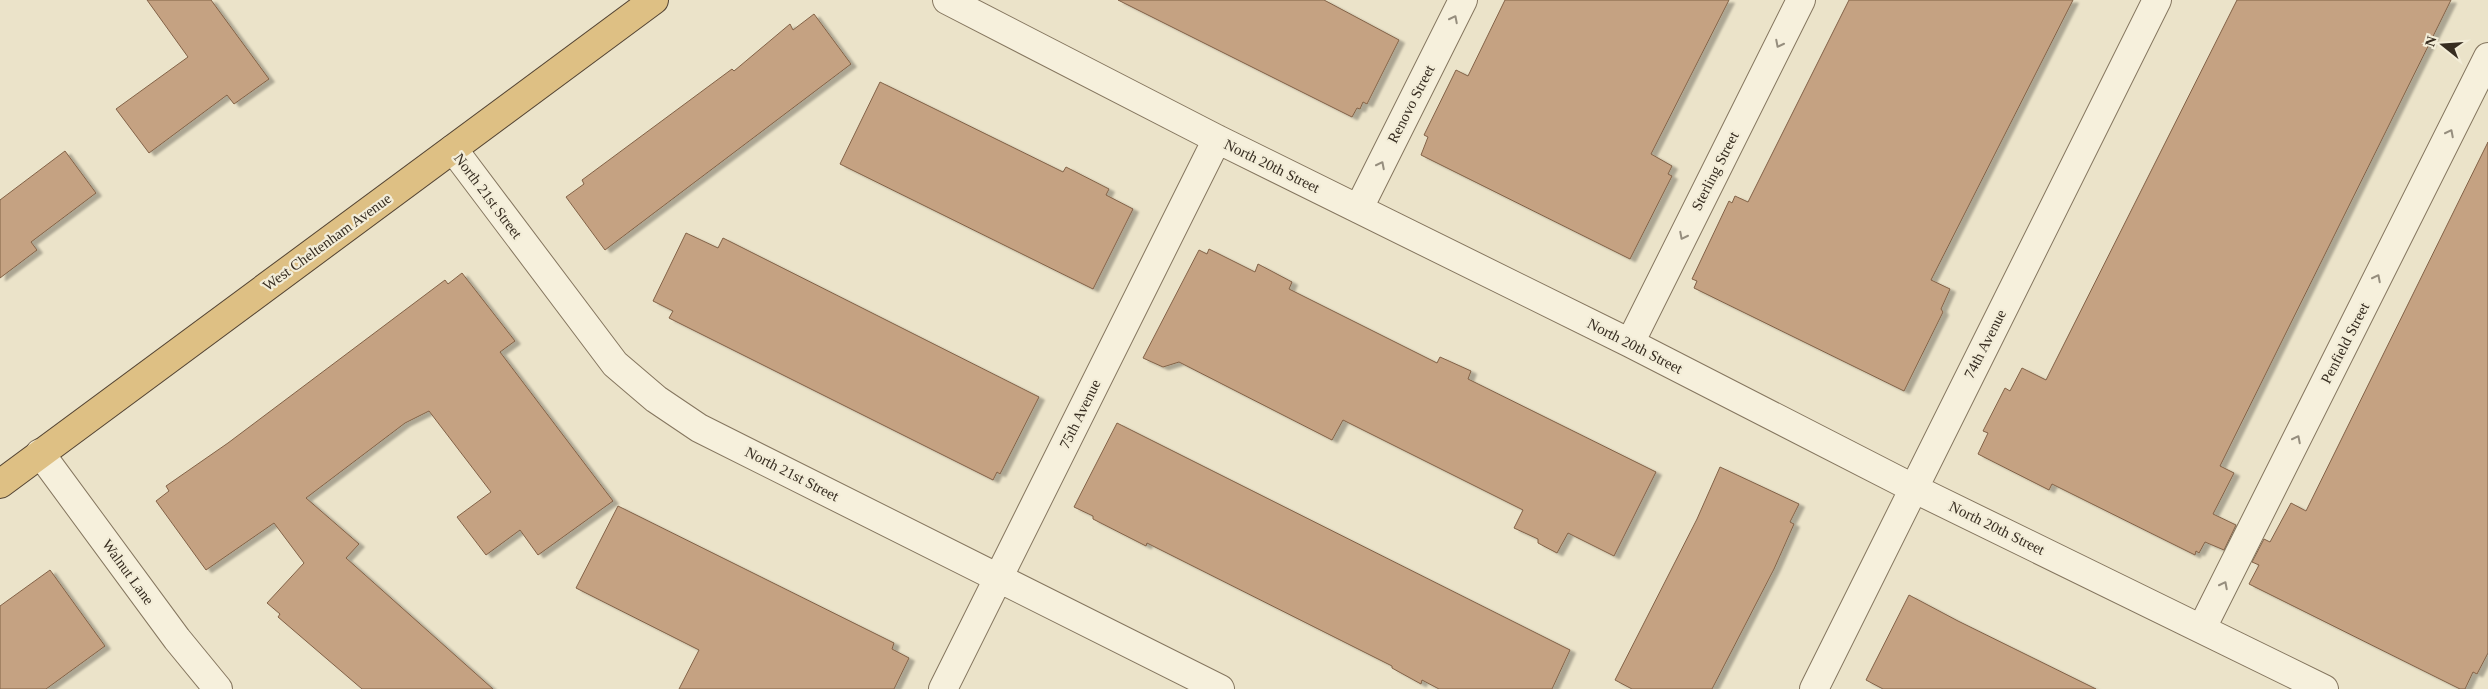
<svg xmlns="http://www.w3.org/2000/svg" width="2488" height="689" font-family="Georgia,serif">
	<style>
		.building { fill: #c5a282; stroke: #826247; filter: url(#shadow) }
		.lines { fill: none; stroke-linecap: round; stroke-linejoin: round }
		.minor-casing { stroke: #85765f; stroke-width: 30 }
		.trunk-casing { stroke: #544433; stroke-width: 30 }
		.minor { stroke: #f6f0dc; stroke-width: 28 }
		.trunk { stroke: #dec084; stroke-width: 28 }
		.oneway { stroke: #968e7e }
		.labels { text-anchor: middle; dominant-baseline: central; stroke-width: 4.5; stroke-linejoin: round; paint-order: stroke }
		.street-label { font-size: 15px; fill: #372d21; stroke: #f3edd8 }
	</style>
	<defs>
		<filter id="shadow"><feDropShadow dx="5.5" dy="3" stdDeviation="1" flood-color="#0004"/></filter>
	</defs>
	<rect width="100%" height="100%" fill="#ebe3c9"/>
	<path class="building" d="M147,0H211L269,79L234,104L227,95L149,153L116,109L188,57Z
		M1118,0H1324L1399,40L1367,104L1363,102L1360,109L1357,108L1352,117Z
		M1505,0H1729L1651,154L1672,166L1668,174L1672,176L1630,259L1421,155L1428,137L1424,135L1456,70L1468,76Z
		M1849,0H2073L1931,280L1950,289L1941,309L1943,312L1904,391L1694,288L1697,281L1692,279L1729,201L1732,203L1735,196L1748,202Z
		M2237,0H2451L2220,466L2234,473L2213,514L2236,525L2224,550L2205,542L2199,553L2196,551L2195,555L2052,484L2049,490L1978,454L1988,433L1983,431L2005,388L2010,391L2022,368L2046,380Z
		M814,14L851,64L605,250L566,197L584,184L582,180L732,69L734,71L790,24L793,30Z
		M880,82L1063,172L1066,167L1109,189L1106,195L1133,209L1093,289L840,164Z
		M2488,142V653L2477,674L2473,672L2465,689H2460L2249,584L2259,565L2252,562L2264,539L2270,542L2291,503L2306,511Z
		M65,151L96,193L31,242L37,250L0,278V200Z
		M686,233L718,248L723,238L1039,397L1000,474L997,472L993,480L669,318L673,311L653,301Z
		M1209,249L1255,272L1258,264L1292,282L1289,289L1437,363L1440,357L1471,371L1468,379L1656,472L1614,556L1568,533L1557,553L1538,543V539L1514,528L1523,510L1343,420L1332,440L1179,362L1163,367L1143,358L1199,250L1207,254Z
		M462,273L515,341L500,352L613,501L538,555L520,530L486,555L457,517L491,492L429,411L405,423L306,498L359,544L346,558L493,689H362L278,617L280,614L267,603L304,563L274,523L206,570L156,501L169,491L166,486L228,443L445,280L448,284Z
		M1117,423L1570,650L1552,689H1439L1422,680L1421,684L1392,668V666L1147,543L1146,546L1093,519V516L1074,507Z
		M1720,467L1799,504L1790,522L1794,524L1774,569L1712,689H1632L1615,680L1697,519Z
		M618,506L894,643L892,649L909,658L894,689H679L699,650L576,588Z
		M50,570L105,646L46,689H0V606Z
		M1909,595L1958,621L2096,689H1883L1866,680Z"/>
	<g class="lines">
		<g class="minor-casing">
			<path id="minor" d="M947,0L1217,139L1630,343L1913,488L2324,689
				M453,149L615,364L656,399L699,428L1220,689
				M1359,208L1463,0
				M1630,343L1801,0
				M40,453L177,639L218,689
				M2202,628L2488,57
				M943,689L1217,139
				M1814,689L2157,0"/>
		</g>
		<g class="trunk-casing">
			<path id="trunk" d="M0,484L654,0"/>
		</g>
		<use href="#minor" class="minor"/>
		<use href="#trunk" class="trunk"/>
	</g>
	<defs><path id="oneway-chevron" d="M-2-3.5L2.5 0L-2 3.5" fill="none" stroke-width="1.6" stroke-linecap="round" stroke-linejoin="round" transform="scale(1.25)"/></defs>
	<g class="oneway">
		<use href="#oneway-chevron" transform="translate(1454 19) rotate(-63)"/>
		<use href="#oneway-chevron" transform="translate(1779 44) rotate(117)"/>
		<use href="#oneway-chevron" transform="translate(2450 133) rotate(-63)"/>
		<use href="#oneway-chevron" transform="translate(1381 165) rotate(-63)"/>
		<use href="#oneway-chevron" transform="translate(1683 236) rotate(117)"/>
		<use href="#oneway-chevron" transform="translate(2377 278) rotate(-63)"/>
		<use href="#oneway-chevron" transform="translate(2297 439) rotate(-63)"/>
		<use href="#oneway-chevron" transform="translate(2224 585) rotate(-63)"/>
	</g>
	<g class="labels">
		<g class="street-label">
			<text transform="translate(1411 104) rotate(-63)">Renovo Street</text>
			<text transform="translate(1272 166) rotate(26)">North 20th Street</text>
			<text transform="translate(1715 171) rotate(-63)">Sterling Street</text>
			<text transform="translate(488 196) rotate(53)">North 21st Street</text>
			<text transform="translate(327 242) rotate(-36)">West Cheltenham Avenue</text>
			<text transform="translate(2345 343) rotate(-63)">Penfield Street</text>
			<text transform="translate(1985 344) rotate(-63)">74th Avenue</text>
			<text transform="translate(1635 346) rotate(27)">North 20th Street</text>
			<text transform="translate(1080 414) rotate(-64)">75th Avenue</text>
			<text transform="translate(792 474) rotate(27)">North 21st Street</text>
			<text transform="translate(1997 528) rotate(26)">North 20th Street</text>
			<text transform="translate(128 572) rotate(54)">Walnut Lane</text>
		</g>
	</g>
	<g transform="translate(2443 45) rotate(287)" stroke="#f3edd8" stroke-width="4" paint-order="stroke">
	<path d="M0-4L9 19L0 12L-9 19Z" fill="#372d21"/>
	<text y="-8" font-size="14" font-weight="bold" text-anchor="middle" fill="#372d21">N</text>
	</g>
</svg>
